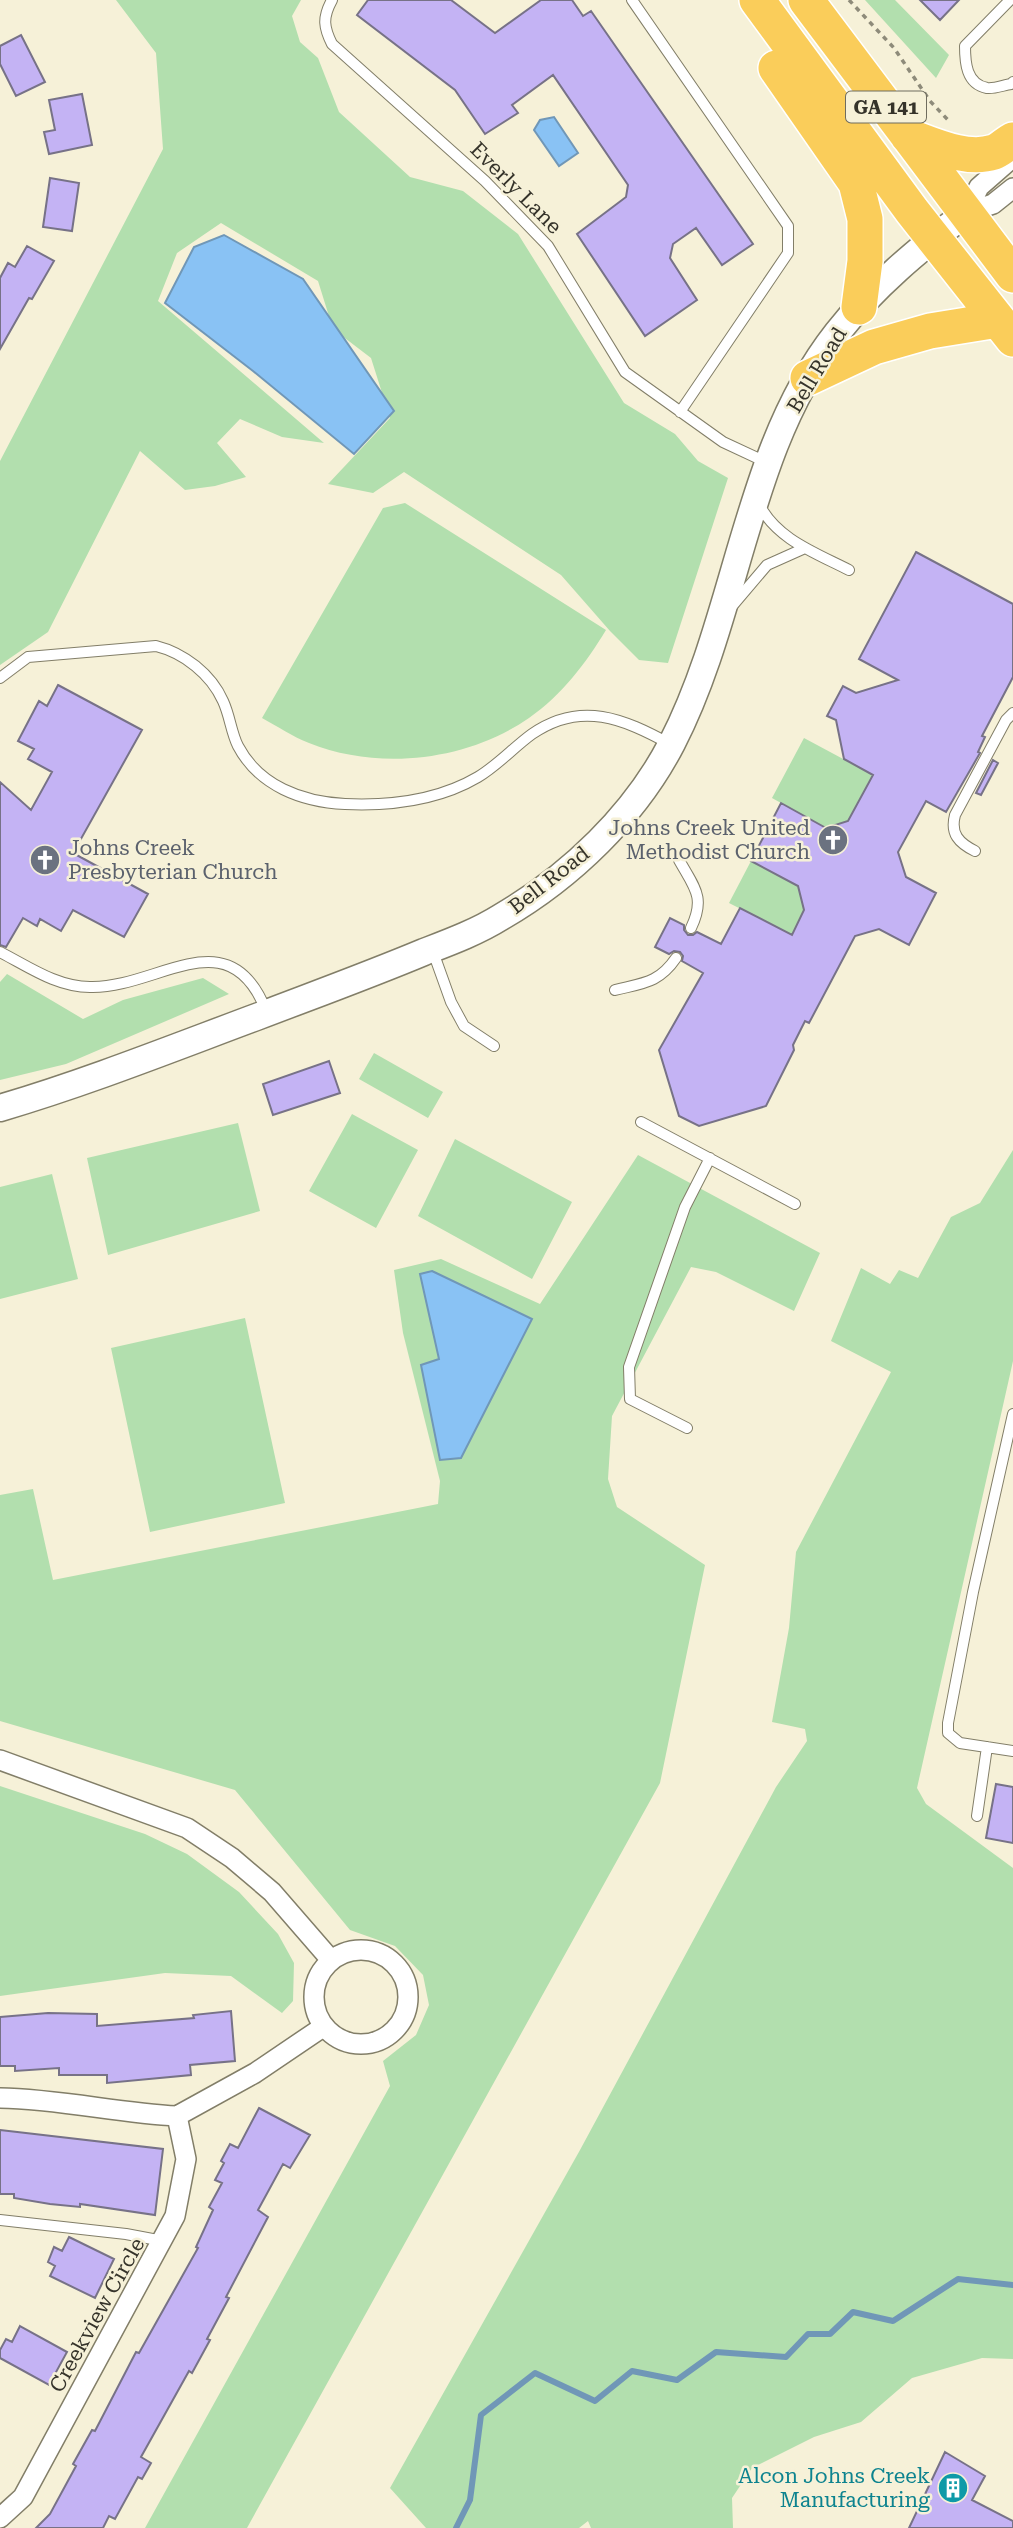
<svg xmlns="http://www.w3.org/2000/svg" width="1013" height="2528" font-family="'Roboto Serif',serif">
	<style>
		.green { fill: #b2dfae }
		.water { fill: #89c2f4; stroke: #7097b7; stroke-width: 2 }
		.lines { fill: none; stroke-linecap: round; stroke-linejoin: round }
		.stream { stroke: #7097b7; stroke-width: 6 }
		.building { fill: #c4b3f4; stroke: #777287; stroke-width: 2 }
		.lane-casing { stroke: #827e68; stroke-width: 12 }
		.street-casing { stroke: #827e68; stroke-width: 22 }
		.secondary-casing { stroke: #827e68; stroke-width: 29 }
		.highway-casing { stroke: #fff; stroke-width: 38 }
		.path { stroke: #8e8b7a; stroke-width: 3.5; stroke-dasharray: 5 5; stroke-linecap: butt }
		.lane { stroke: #fff; stroke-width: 10 }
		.street { stroke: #fff; stroke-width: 19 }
		.secondary { stroke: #fff; stroke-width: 26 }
		.highway { stroke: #facd5a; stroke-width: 35 }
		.labels { text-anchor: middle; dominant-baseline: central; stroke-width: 5; stroke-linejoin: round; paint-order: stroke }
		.shield { fill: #f6f1d8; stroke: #6f6c5e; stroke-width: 2 }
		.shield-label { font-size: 19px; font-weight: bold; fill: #35332a }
		.street-label { font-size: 21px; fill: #35332a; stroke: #f6f1d8 }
		.worship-label { font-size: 21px; fill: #5b616d; stroke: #f6f1d8; text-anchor: end }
		.culture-label { font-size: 21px; fill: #0d838f; stroke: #f6f1d8; text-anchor: end }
	</style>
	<rect width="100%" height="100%" fill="#f6f1d8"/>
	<path class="green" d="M116,0H301L292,16L300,42L318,58L339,112L410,177L463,191L518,234L624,403L675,434L698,461L728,478L668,663L639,660L610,631L561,575L404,472L373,493L328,484L390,418L371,358L333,329L318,281L221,223L177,253L158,301L324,443L282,437L240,419L217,443L246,477L215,486L185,490L140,451L48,632L0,665V461L163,149L156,53Z
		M865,0H895L949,55L936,78Z
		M405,503L606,630C586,663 562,695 529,718C467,761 379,771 309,743C293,737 277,726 262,718L383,508Z
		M804,738L873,775L848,821L826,828L772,798Z
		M751,861L798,886L804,910L792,935L729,903Z
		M7,974L83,1019L123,1000L203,978L229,994L66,1064L0,1080V982Z
		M374,1053L443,1092L428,1118L359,1079Z
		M352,1114L418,1150L376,1228L309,1191Z
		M238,1123L260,1211L108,1255L87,1158Z
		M455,1139L572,1202L532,1279L418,1216Z
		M1013,1150V1361L917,1788L926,1804L1013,1868V2359L982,2358L912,2378L861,2422L814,2437L752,2468L732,2498L733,2528H591L588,2521L579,2528H426L390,2488L580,2150L776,1787L807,1741L805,1729L772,1722L789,1628L796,1552L891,1372L831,1341L861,1268L890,1284L899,1270L918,1278L951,1217L980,1203Z
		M638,1155L820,1253L794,1311L716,1272L691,1267L612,1416L608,1479L617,1507L705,1565L660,1783L247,2528H145L390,2086L383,2061L416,2035L429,2005L423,1975L395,1946L350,1930L235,1790L0,1721V1495L33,1489L53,1580L438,1504L440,1481L403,1333L394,1270L441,1259L540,1304Z
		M52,1174L78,1279L0,1299V1187Z
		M245,1318L285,1503L150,1532L111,1348Z
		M0,1786L145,1834L187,1854L239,1892L278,1934L294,1963L293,2001L282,2013L231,1976L165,1973L0,1996Z"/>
	<path class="water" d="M554,117L578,153L559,166L534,130L540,120Z
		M224,235L303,279L394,411L354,454L253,371L165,303L194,247Z
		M432,1271L532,1319L461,1458L440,1460L421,1365L439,1359L420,1274Z"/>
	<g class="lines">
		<path class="stream" d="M456,2528L470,2500L481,2415L535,2373L595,2401L632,2371L677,2380L716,2352L786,2357L808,2334H830L853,2312L893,2321L958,2279L1013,2285"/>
	</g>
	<path class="building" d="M368,0H451L495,33L541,0H572L583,16L591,11L753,244L722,265L696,228L673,244L670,258L697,300L645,336L577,234L626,197L628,185L553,75L512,105L518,113L485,134L455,90L357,15Z
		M920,0H959L940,20Z
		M21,35L45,82L16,96L0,64V46Z
		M82,94L92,145L49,154L44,132L55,130L49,100Z
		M50,178L79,183L72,231L43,227Z
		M27,246L54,261L32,299L29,298L0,349V278L8,263L15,267Z
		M916,552L1013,604V677L982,736L985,737L978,752L980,753L946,812L926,801L898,852L906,877L936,893L909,945L879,929L855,936L809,1023L805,1021L793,1045L794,1050L766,1106L699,1126L679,1116L659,1050L703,973L682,961L683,956L680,952L674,951L669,954L655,947L670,918L684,925V930L688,935H693L697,932L721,944L740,908L792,935L804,910L798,886L751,861L781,803L826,828L848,821L873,775L844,759L836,720L827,716L843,686L856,693L898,680L859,659Z
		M58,685L142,730L73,853L148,894L124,937L73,910L61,931L40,919L37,926L23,918L6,947L0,945V782L31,810L52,772L28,759L34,749L18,741L39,701L47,706Z
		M993,760L998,763L981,795L976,793Z
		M329,1061L340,1093L273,1115L263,1084Z
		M996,1784L1013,1787V1843L986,1838Z
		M231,2011L235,2061L190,2065L191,2075L107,2083V2075H59V2068L15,2071V2066H0V2017L48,2013L97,2014V2026L194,2018L193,2015Z
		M259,2108L310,2135L290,2168L283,2164L258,2210L268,2217L226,2297L229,2298L207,2339L210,2340L192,2373L189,2371L141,2457L151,2463L142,2479L138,2477L115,2519L109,2516L103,2528H36L50,2514L76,2466L73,2464L92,2430L95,2431L136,2352L139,2353L198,2248L196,2247L213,2210L209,2207L222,2183L215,2180L224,2163L221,2161L230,2144L238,2148Z
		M0,2130L163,2149L155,2215L80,2204V2207L50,2204L14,2198V2194H0Z
		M69,2237L114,2259L95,2298L50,2276L55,2266L48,2262L54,2247L62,2251Z
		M20,2326L67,2352L49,2385L0,2358V2350L6,2339L12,2342Z
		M945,2452L985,2476L972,2500L1013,2521V2528H909Z"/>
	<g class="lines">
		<g class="lane-casing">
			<path id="lane" d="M332,0C322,18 324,28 332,44L485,181L548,246L625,372L723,442L768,463
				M632,0L788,226V253L680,412
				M1010,0L965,46C965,62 966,84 987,88C994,89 1004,85 1011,84L1013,82
				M759,504C776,539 816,553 849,570
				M733,605L767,565L805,548
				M0,678L28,657L156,646C184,653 211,674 223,701C230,716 231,732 238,746C259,786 302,802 345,804C390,806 439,800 478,777C498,765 514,747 532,734C581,700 624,719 670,744
				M975,851C959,843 950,834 955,815L1006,720L1013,713
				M679,860C694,887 706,897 691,928
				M432,949L451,1002L464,1026L494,1046
				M0,952C29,967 57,987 90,987C158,989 230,915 267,1013
				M615,990C643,983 659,983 676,958
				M641,1122L795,1204
				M1013,1414L973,1592L948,1723V1733L960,1743L1013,1751
				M687,1428L630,1399L629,1367L685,1207L710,1158
				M977,1816L987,1747
				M0,2220L126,2234L163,2241"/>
		</g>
		<g class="street-casing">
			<path id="street" d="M966,213L979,187L1013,157
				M966,213L993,204L1013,188
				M0,1760L187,1828L232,1858L272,1892L331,1960
				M314 1997a47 47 0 1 1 94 0a47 47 0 1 1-94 0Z
				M0,2098C60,2099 118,2113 177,2116
				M177,2116L255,2073L323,2027
				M0,2518L23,2497L175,2216L186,2159L177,2116"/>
		</g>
		<g class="secondary-casing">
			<path id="secondary" d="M0,1108C88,1082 173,1048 259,1016C314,995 369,975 424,952C450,942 477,932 501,917C570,877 635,815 672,743C739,613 745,450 837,333C874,286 919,249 966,213"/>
		</g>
		<g class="highway-casing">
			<path id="highway" d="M757,0L912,211L1013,339
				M806,0L1013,275
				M776,68L856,183L865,219V261L859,307
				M908,136C933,145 966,161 994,152C1000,150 1007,143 1013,140
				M808,378L874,347L930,331L998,320"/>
		</g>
		<path class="path" d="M849,0L894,48L930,101L949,121"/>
		<use href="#lane" class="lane"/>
		<use href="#street" class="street"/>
		<use href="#secondary" class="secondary"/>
		<use href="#highway" class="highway"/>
	</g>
	<defs>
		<g id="church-disc" transform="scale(1.575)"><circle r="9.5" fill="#6b7280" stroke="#f6f1d8"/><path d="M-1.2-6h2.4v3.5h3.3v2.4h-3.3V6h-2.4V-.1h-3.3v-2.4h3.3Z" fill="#fff"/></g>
		<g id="building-disc" transform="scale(1.575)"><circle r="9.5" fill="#0f9aa8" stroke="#f6f1d8"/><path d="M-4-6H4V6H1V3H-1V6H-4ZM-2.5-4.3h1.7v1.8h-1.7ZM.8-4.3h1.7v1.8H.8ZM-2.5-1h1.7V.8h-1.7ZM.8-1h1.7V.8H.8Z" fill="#fff"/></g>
	</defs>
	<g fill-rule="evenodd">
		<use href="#church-disc" x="833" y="840"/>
		<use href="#church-disc" x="45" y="860"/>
		<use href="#building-disc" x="953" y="2488"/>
	</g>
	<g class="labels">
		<rect class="shield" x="846" y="91.5" width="80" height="31" rx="5"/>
		<g class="shield-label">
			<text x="886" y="107">GA 141</text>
		</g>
		<g class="street-label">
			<text transform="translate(516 188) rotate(45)">Everly Lane</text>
			<text transform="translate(817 370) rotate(-59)">Bell Road</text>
			<text transform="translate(549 880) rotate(-38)">Bell Road</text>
			<text transform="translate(97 2315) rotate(-61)">Creekview Circle</text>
		</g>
		<g class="worship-label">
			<text x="810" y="828">Johns Creek United<tspan x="810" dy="24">Methodist Church</tspan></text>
			<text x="68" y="848" text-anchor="start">Johns Creek<tspan x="68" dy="24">Presbyterian Church</tspan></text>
		</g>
		<g class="culture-label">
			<text x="930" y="2476">Alcon Johns Creek<tspan x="930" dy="24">Manufacturing</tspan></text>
		</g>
	</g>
</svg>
